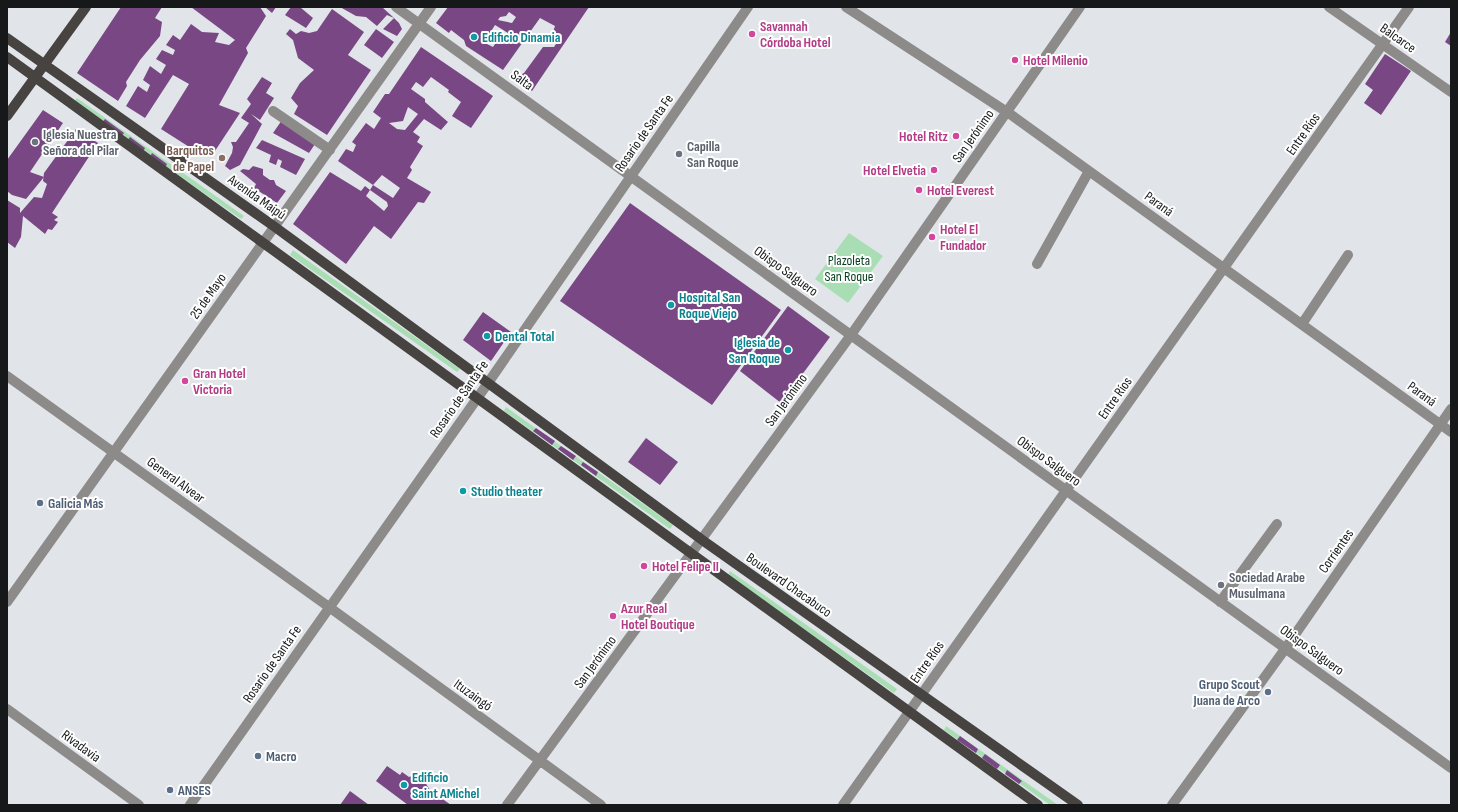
<svg xmlns="http://www.w3.org/2000/svg" width="1458" height="812" font-family="'Sofia Sans Condensed',sans-serif">
	<style>
		.green { fill: #a9deb5 }
		.building { fill: #794884; fill-rule: evenodd }
		.lines { fill: none; stroke-linecap: round; stroke-linejoin: round }
		.minor { stroke: #8d8b8a; stroke-width: 10 }
		.major { stroke: #474341; stroke-width: 10 }
		.hotel-dot { fill: #d1479c; stroke: #fff; stroke-width: 1.5 }
		.culture-dot { fill: #0f9aa8; stroke: #fff; stroke-width: 1.5 }
		.worship-dot { fill: #6b7280; stroke: #fff; stroke-width: 1.5 }
		.education-dot { fill: #8d6e63; stroke: #fff; stroke-width: 1.5 }
		.service-dot { fill: #5c6f8a; stroke: #fff; stroke-width: 1.5 }
		.labels { text-anchor: middle; dominant-baseline: central; stroke-width: 4; stroke-linejoin: round; paint-order: stroke }
		.hotel-label { font-size: 14px; font-weight: bold; fill: #b23c85; stroke: #fff; text-anchor: start }
		.culture-label { font-size: 14px; font-weight: bold; fill: #0d838f; stroke: #fff; text-anchor: start }
		.street-label { font-size: 14px; fill: #161819; stroke: #fff }
		.worship-label { font-size: 14px; font-weight: bold; fill: #5b616d; stroke: #fff; text-anchor: start }
		.education-label { font-size: 14px; font-weight: bold; fill: #785e54; stroke: #fff; text-anchor: end }
		.park-label { font-size: 14px; fill: #013d1a; stroke: #fff }
		.service-label { font-size: 14px; font-weight: bold; fill: #4e5e75; stroke: #fff; text-anchor: start }
	</style>
	<rect width="100%" height="100%" fill="#e1e5e9"/>
	<path class="green" d="M77,98L244,216L241,219L74,102Z
		M849,233L883,256L848,303L815,279Z
		M293,250L460,369L457,372L290,255Z
		M506,407L673,525L670,529L504,411Z
		M730,571L897,689L894,693L728,575Z
		M946,726L1058,805H1050L944,730Z"/>
	<path class="building" d="M121,7H162L155,18L162,22L160,36L140,60L126,82L127,86L118,101L77,73Z
		M191,7H260L266,16L246,48L248,53L219,105L240,113L211,157L195,148L194,150L161,129L189,84L173,75L145,118L126,106L138,86L147,92L150,85L143,80L150,66L161,74L166,65L156,59L162,50L173,55L175,50L166,45L173,35L180,40L191,24L202,32L219,33L215,42L229,45L235,40Z
		M265,7H276L272,13Z
		M291,7H300L313,18L306,28L285,15Z
		M340,7H382L394,18L387,15L377,26L366,17L356,16Z
		M448,7H589L532,91L515,78L524,73L543,47H554L562,35L553,32L555,26L540,18L503,70L466,46L464,40L451,30L449,33L436,23ZM509,12L516,17L512,23L498,20L500,17L506,16ZM495,25L508,33L499,38L493,47L487,44L490,33Z
		M332,9L364,32L348,55L371,70L327,135L294,114L298,106L291,98L300,83L314,70L298,58L293,40L286,34L290,29L296,34L301,31L309,33L317,31Z
		M394,18L399,23L402,29L397,36L383,29Z
		M376,29L394,42L382,58L364,45Z
		M1451,32V46L1445,42Z
		M421,47L493,96L471,128L452,116L461,102L448,92L449,90L431,77L423,87L416,82L411,89L425,99V102L448,122L441,130L424,119L413,132L420,137L417,142L423,146L410,167L412,170L407,178L431,192L424,203L418,202L391,239L374,226L346,264L293,224L330,172L361,191L365,186L370,190L366,196L384,211L388,206L387,202L370,190L373,185L393,198L400,188L382,175L373,185L338,161L346,149L353,152L356,145L352,142L366,123L374,129L381,118L373,112L385,94H389ZM408,107L418,114L405,130L397,129L389,123L403,121Z
		M1385,54L1411,71L1381,115L1364,103L1373,90L1365,84Z
		M262,77L272,83L266,93L274,98L260,120L251,114L262,124L240,165L230,170L225,166L232,153L233,147L231,142H236L249,123L241,118L251,104L247,99Z
		M43,110L63,123L30,172L44,177L26,199L12,195L7,191V160Z
		M105,119L124,133L121,137L102,123Z
		M282,120L315,144L309,153L273,133Z
		M76,129L98,143L52,213L58,217L54,220L58,222L52,230L48,229L45,234L23,216L21,237L15,248L7,242V200L20,208V213L34,197L42,198L47,184L43,181L44,173Z
		M130,137L145,148L143,152L127,141Z
		M262,140L305,159L296,175L280,167L282,161L278,159L276,165L269,162L271,155L256,148Z
		M152,153L167,164L165,168L150,157Z
		M253,166L263,169V175L270,180H274L276,185L286,191L277,203L254,188L256,184L240,171L243,169L249,170Z
		M630,203L781,310L712,405L560,301Z
		M788,306L830,337L781,403L740,371Z
		M483,312L511,332L491,361L463,340Z
		M536,428L555,441L552,445L533,431Z
		M646,438L678,462L660,485L628,462Z
		M561,446L576,456L573,460L558,449Z
		M583,462L598,472L596,476L581,465Z
		M960,736L978,749L976,753L957,740Z
		M985,754L1000,765L997,769L982,758Z
		M387,766L400,775L402,772L409,777L419,773L430,790L451,805H408L376,781Z
		M1007,770L1022,781L1019,784L1005,774Z
		M350,791L369,805H340Z"/>
	<g class="lines">
		<path class="minor" d="M396,7L1451,768
			M846,7L1010,114L1451,432
			M1329,7L1451,92
			M273,111L330,150
			M1037,264L1089,171
			M1302,324L1348,255
			M7,376L329,607L601,805
			M7,602L431,7
			M1220,602L1277,524
			M7,709L139,805
			M190,805L488,383L748,7
			M507,805L851,335L1080,7
			M843,805L1409,7
			M1172,805L1285,649L1451,409"/>
		<path class="major" d="M7,38L275,227L705,542L1078,805
			M7,57L1038,805
			M7,116L86,7"/>
	</g>
	<g class="hotel-dot">
		<circle cx="752" cy="34" r="4"/>
		<circle cx="1015" cy="60" r="4"/>
		<circle cx="956" cy="136" r="4"/>
		<circle cx="934" cy="170" r="4"/>
		<circle cx="919" cy="190" r="4"/>
		<circle cx="932" cy="237" r="4"/>
		<circle cx="185" cy="381" r="4"/>
		<circle cx="644" cy="566" r="4"/>
		<circle cx="613" cy="616" r="4"/>
	</g>
	<g class="culture-dot">
		<circle cx="474" cy="37" r="4"/>
		<circle cx="671" cy="305" r="4"/>
		<circle cx="487" cy="336" r="4"/>
		<circle cx="788" cy="350" r="4"/>
		<circle cx="463" cy="491" r="4"/>
		<circle cx="404" cy="785" r="4"/>
	</g>
	<g class="worship-dot">
		<circle cx="35" cy="142" r="4"/>
		<circle cx="679" cy="154" r="4"/>
		<circle cx="1221" cy="585" r="4"/>
	</g>
	<circle class="education-dot" cx="222" cy="158" r="4"/>
	<g class="service-dot">
		<circle cx="40" cy="503" r="4"/>
		<circle cx="1268" cy="692" r="4"/>
		<circle cx="258" cy="756" r="4"/>
		<circle cx="170" cy="790" r="4"/>
	</g>
	<g class="labels">
		<g class="hotel-label">
			<text x="760" y="26">Savannah<tspan x="760" dy="16">Córdoba Hotel</tspan></text>
			<text x="1023" y="60">Hotel Milenio</text>
			<text x="948" y="136" text-anchor="end">Hotel Ritz</text>
			<text x="926" y="170" text-anchor="end">Hotel Elvetia</text>
			<text x="927" y="190">Hotel Everest</text>
			<text x="940" y="229">Hotel El<tspan x="940" dy="16">Fundador</tspan></text>
			<text x="193" y="373">Gran Hotel<tspan x="193" dy="16">Victoria</tspan></text>
			<text x="652" y="566">Hotel Felipe II</text>
			<text x="621" y="608">Azur Real<tspan x="621" dy="16">Hotel Boutique</tspan></text>
		</g>
		<g class="culture-label">
			<text x="482" y="37">Edificio Dinamia</text>
			<text x="679" y="297">Hospital San<tspan x="679" dy="16">Roque Viejo</tspan></text>
			<text x="495" y="336">Dental Total</text>
			<text x="780" y="342" text-anchor="end">Iglesia de<tspan x="780" dy="16">San Roque</tspan></text>
			<text x="471" y="491">Studio theater</text>
			<text x="412" y="777">Edificio<tspan x="412" dy="16">Saint AMichel</tspan></text>
		</g>
		<g class="street-label">
			<text transform="translate(1398 38) rotate(35)">Balcarce</text>
			<text transform="translate(522 80) rotate(36)">Salta</text>
			<text transform="translate(644 133) rotate(-55)">Rosario de Santa Fe</text>
			<text transform="translate(1303 134) rotate(-55)">Entre Ríos</text>
			<text transform="translate(973 136) rotate(-55)">San Jerónimo</text>
			<text transform="translate(257 197) rotate(35)">Avenida Maipú</text>
			<text transform="translate(1159 204) rotate(36)">Paraná</text>
			<text transform="translate(786 271) rotate(36)">Obispo Salguero</text>
			<text transform="translate(208 296) rotate(-55)">25 de Mayo</text>
			<text transform="translate(1422 394) rotate(36)">Paraná</text>
			<text transform="translate(1115 398) rotate(-55)">Entre Ríos</text>
			<text transform="translate(459 399) rotate(-55)">Rosario de Santa Fe</text>
			<text transform="translate(786 400) rotate(-54)">San Jerónimo</text>
			<text transform="translate(1049 461) rotate(36)">Obispo Salguero</text>
			<text transform="translate(176 480) rotate(36)">General Alvear</text>
			<text transform="translate(1336 551) rotate(-55)">Corrientes</text>
			<text transform="translate(789 585) rotate(35)">Boulevard Chacabuco</text>
			<text transform="translate(1312 650) rotate(36)">Obispo Salguero</text>
			<text transform="translate(595 662) rotate(-54)">San Jerónimo</text>
			<text transform="translate(927 662) rotate(-55)">Entre Ríos</text>
			<text transform="translate(272 664) rotate(-55)">Rosario de Santa Fe</text>
			<text transform="translate(473 695) rotate(36)">Ituzaingó</text>
			<text transform="translate(81 746) rotate(36)">Rivadavia</text>
		</g>
		<g class="worship-label">
			<text x="43" y="134">Iglesia Nuestra<tspan x="43" dy="16">Señora del Pilar</tspan></text>
			<text x="687" y="146">Capilla<tspan x="687" dy="16">San Roque</tspan></text>
			<text x="1229" y="577">Sociedad Arabe<tspan x="1229" dy="16">Musulmana</tspan></text>
		</g>
		<g class="education-label">
			<text x="214" y="150">Barquitos<tspan x="214" dy="16">de Papel</tspan></text>
		</g>
		<g class="park-label">
			<text x="849" y="260">Plazoleta<tspan x="849" dy="16">San Roque</tspan></text>
		</g>
		<g class="service-label">
			<text x="48" y="503">Galicia Más</text>
			<text x="1260" y="684" text-anchor="end">Grupo Scout<tspan x="1260" dy="16">Juana de Arco</tspan></text>
			<text x="266" y="756">Macro</text>
			<text x="178" y="790">ANSES</text>
		</g>
	</g>
	<rect width="1458" height="812" fill="none" stroke="#161819" stroke-width="16"/>
</svg>
